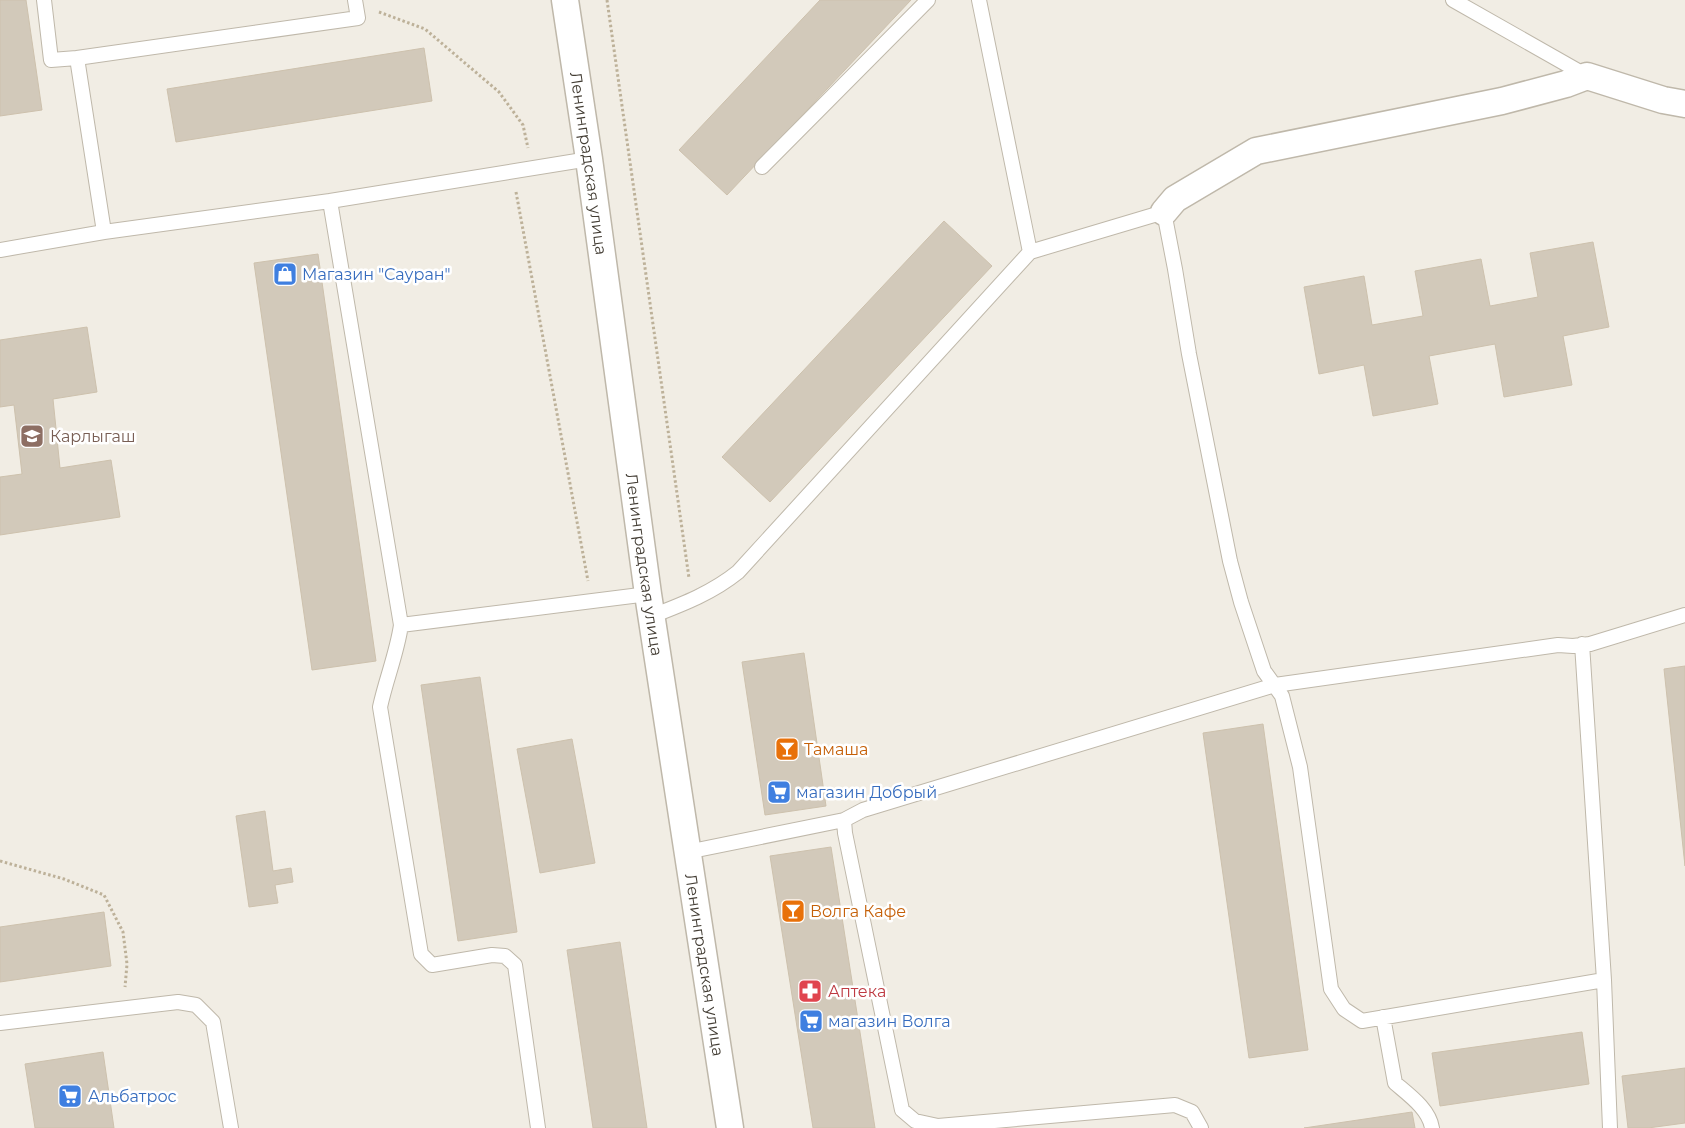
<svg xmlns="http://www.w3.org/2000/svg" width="1685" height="1128" font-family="Montserrat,sans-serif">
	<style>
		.building { fill: #d2c9ba; stroke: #cdc1ad }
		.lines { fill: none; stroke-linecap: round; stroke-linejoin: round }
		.lane-casing { stroke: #bfb8aa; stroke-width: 16 }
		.street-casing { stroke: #bfb8aa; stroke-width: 29 }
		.path { stroke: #bdb199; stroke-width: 3; stroke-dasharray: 2.5 2.5; stroke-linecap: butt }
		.lane { stroke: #fff; stroke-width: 14 }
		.street { stroke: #fff; stroke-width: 26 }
		.labels { text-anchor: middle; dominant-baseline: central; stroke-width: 5; stroke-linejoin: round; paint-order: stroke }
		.street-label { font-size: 16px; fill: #433d34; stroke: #fff }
		.shop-label { font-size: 16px; fill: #366cbe; stroke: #fff; text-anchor: start }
		.education-label { font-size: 16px; fill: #785e54; stroke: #fff; text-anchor: start }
		.food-label { font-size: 16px; fill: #c56008; stroke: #fff; text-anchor: start }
		.health-label { font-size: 16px; fill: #be3a42; stroke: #fff; text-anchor: start }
	</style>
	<rect width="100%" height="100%" fill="#f1ede4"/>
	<path class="building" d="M0,0H26L42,110L0,116Z
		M820,0H911L727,195L679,150Z
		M424,48L432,101L176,142L167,89Z
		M944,221L992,266L770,502L722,457Z
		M1593,242L1609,327L1563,336L1572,385L1504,397L1495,344L1429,356L1438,404L1373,416L1364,365L1319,374L1304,287L1364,276L1372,325L1423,316L1415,271L1481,259L1490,306L1538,297L1530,253Z
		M318,254L376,661L312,670L254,263Z
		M87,327L97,392L53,399L60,468L111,460L120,517L0,535V477L22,474L14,405L0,407V340Z
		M804,653L826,806L765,815L742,662Z
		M1685,666V866L1664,669Z
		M480,677L517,932L458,941L421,685Z
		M1263,724L1308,1050L1249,1058L1203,733Z
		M572,739L595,863L540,873L517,749Z
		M265,811L273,871L291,868L293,882L275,885L278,903L249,907L236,816Z
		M831,847L875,1128H813L770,856Z
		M104,912L111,966L0,982V927Z
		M620,942L647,1128H593L567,950Z
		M1582,1032L1589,1084L1440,1106L1432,1053Z
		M103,1052L114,1128H35L25,1064Z
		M1685,1068V1123L1648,1128H1628L1622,1076Z
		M1412,1112L1415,1128H1304Z"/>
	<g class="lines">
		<g class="lane-casing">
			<path id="lane" d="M44,0L51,60L77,58L358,18L355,0
				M979,0L1030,252L1164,212L1175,269L1189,354L1230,561L1241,602L1264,671L1282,696L1300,767L1331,989L1344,1009L1362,1021L1604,980
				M1453,0L1587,76
				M77,58L104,232L330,201L589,159
				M762,167L928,0
				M330,201L401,625C397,653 386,679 380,707L421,954L432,965L492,955L505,956L515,965L538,1128
				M0,250L104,232
				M652,616C683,604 712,593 738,572L1030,252
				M401,625L648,594
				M1582,644L1604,980L1610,1128
				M687,852L844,820
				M1383,1017L1395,1083C1409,1095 1429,1109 1432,1128
				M0,1023L178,1002L196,1005L213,1022L231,1128
				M1201,1128L1192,1112L1175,1105L938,1126L915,1121L902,1110L845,833L844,820L863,810L1275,685L1558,645L1573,646L1590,644L1685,615"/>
		</g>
		<g class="street-casing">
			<g id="street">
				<path id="s1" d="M565,0L589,159L648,594L730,1128"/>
				<path d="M1164,212L1175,199L1256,151L1502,101L1566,84L1587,76L1663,100L1685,104"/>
			</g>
		</g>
		<path class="path" d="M607,0L689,578
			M379,12L425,29L499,92L523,125L528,148
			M516,192L588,581
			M0,861L64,879L104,895L123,932L127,964L125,987"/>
		<use href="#lane" class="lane"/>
		<use href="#street" class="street"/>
	</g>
	<defs>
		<g id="shop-square" transform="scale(1.25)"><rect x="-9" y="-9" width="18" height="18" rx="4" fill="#3f7fe0" stroke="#fff"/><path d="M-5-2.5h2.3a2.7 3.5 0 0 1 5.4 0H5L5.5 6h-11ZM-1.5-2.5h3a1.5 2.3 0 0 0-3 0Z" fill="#fff"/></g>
		<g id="school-square" transform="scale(1.25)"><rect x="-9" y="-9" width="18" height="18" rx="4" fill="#8d6e63" stroke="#fff"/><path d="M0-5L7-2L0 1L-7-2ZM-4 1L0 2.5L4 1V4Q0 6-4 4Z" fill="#fff"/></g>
		<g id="bar-square" transform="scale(1.25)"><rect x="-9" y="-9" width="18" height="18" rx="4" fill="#e8710a" stroke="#fff"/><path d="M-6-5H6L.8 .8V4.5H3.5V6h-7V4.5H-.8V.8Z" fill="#fff"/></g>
		<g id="supermarket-square" transform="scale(1.25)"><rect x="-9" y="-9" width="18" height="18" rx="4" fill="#3f7fe0" stroke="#fff"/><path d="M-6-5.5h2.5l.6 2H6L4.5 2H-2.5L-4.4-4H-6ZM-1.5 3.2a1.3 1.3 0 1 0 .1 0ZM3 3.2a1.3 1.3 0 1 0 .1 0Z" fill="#fff"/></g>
		<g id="pharmacy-square" transform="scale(1.25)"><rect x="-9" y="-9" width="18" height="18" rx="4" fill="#e0444e" stroke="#fff"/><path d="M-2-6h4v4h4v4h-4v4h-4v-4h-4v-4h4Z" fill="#fff"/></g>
	</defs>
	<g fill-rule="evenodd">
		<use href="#shop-square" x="285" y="274"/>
		<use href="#school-square" x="32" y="436"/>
		<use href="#bar-square" x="787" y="749"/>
		<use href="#supermarket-square" x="779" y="792"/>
		<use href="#bar-square" x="793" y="911"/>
		<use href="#pharmacy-square" x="810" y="991"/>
		<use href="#supermarket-square" x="811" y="1021"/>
		<use href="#supermarket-square" x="70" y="1096"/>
	</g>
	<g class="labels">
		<g class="street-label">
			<text stroke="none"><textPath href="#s1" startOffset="165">Ленинградская улица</textPath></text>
			<text stroke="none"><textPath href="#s1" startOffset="570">Ленинградская улица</textPath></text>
			<text stroke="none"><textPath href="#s1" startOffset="975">Ленинградская улица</textPath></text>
		</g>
		<g class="shop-label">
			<text x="302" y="274">Магазин "Сауран"</text>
			<text x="796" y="792">магазин Добрый</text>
			<text x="828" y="1021">магазин Волга</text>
			<text x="88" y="1096">Альбатрос</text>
		</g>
		<g class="education-label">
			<text x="50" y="436">Карлыгаш</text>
		</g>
		<g class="food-label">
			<text x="804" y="749">Тамаша</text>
			<text x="810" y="911">Волга Кафе</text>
		</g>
		<g class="health-label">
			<text x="828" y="991">Аптека</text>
		</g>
	</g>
</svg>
